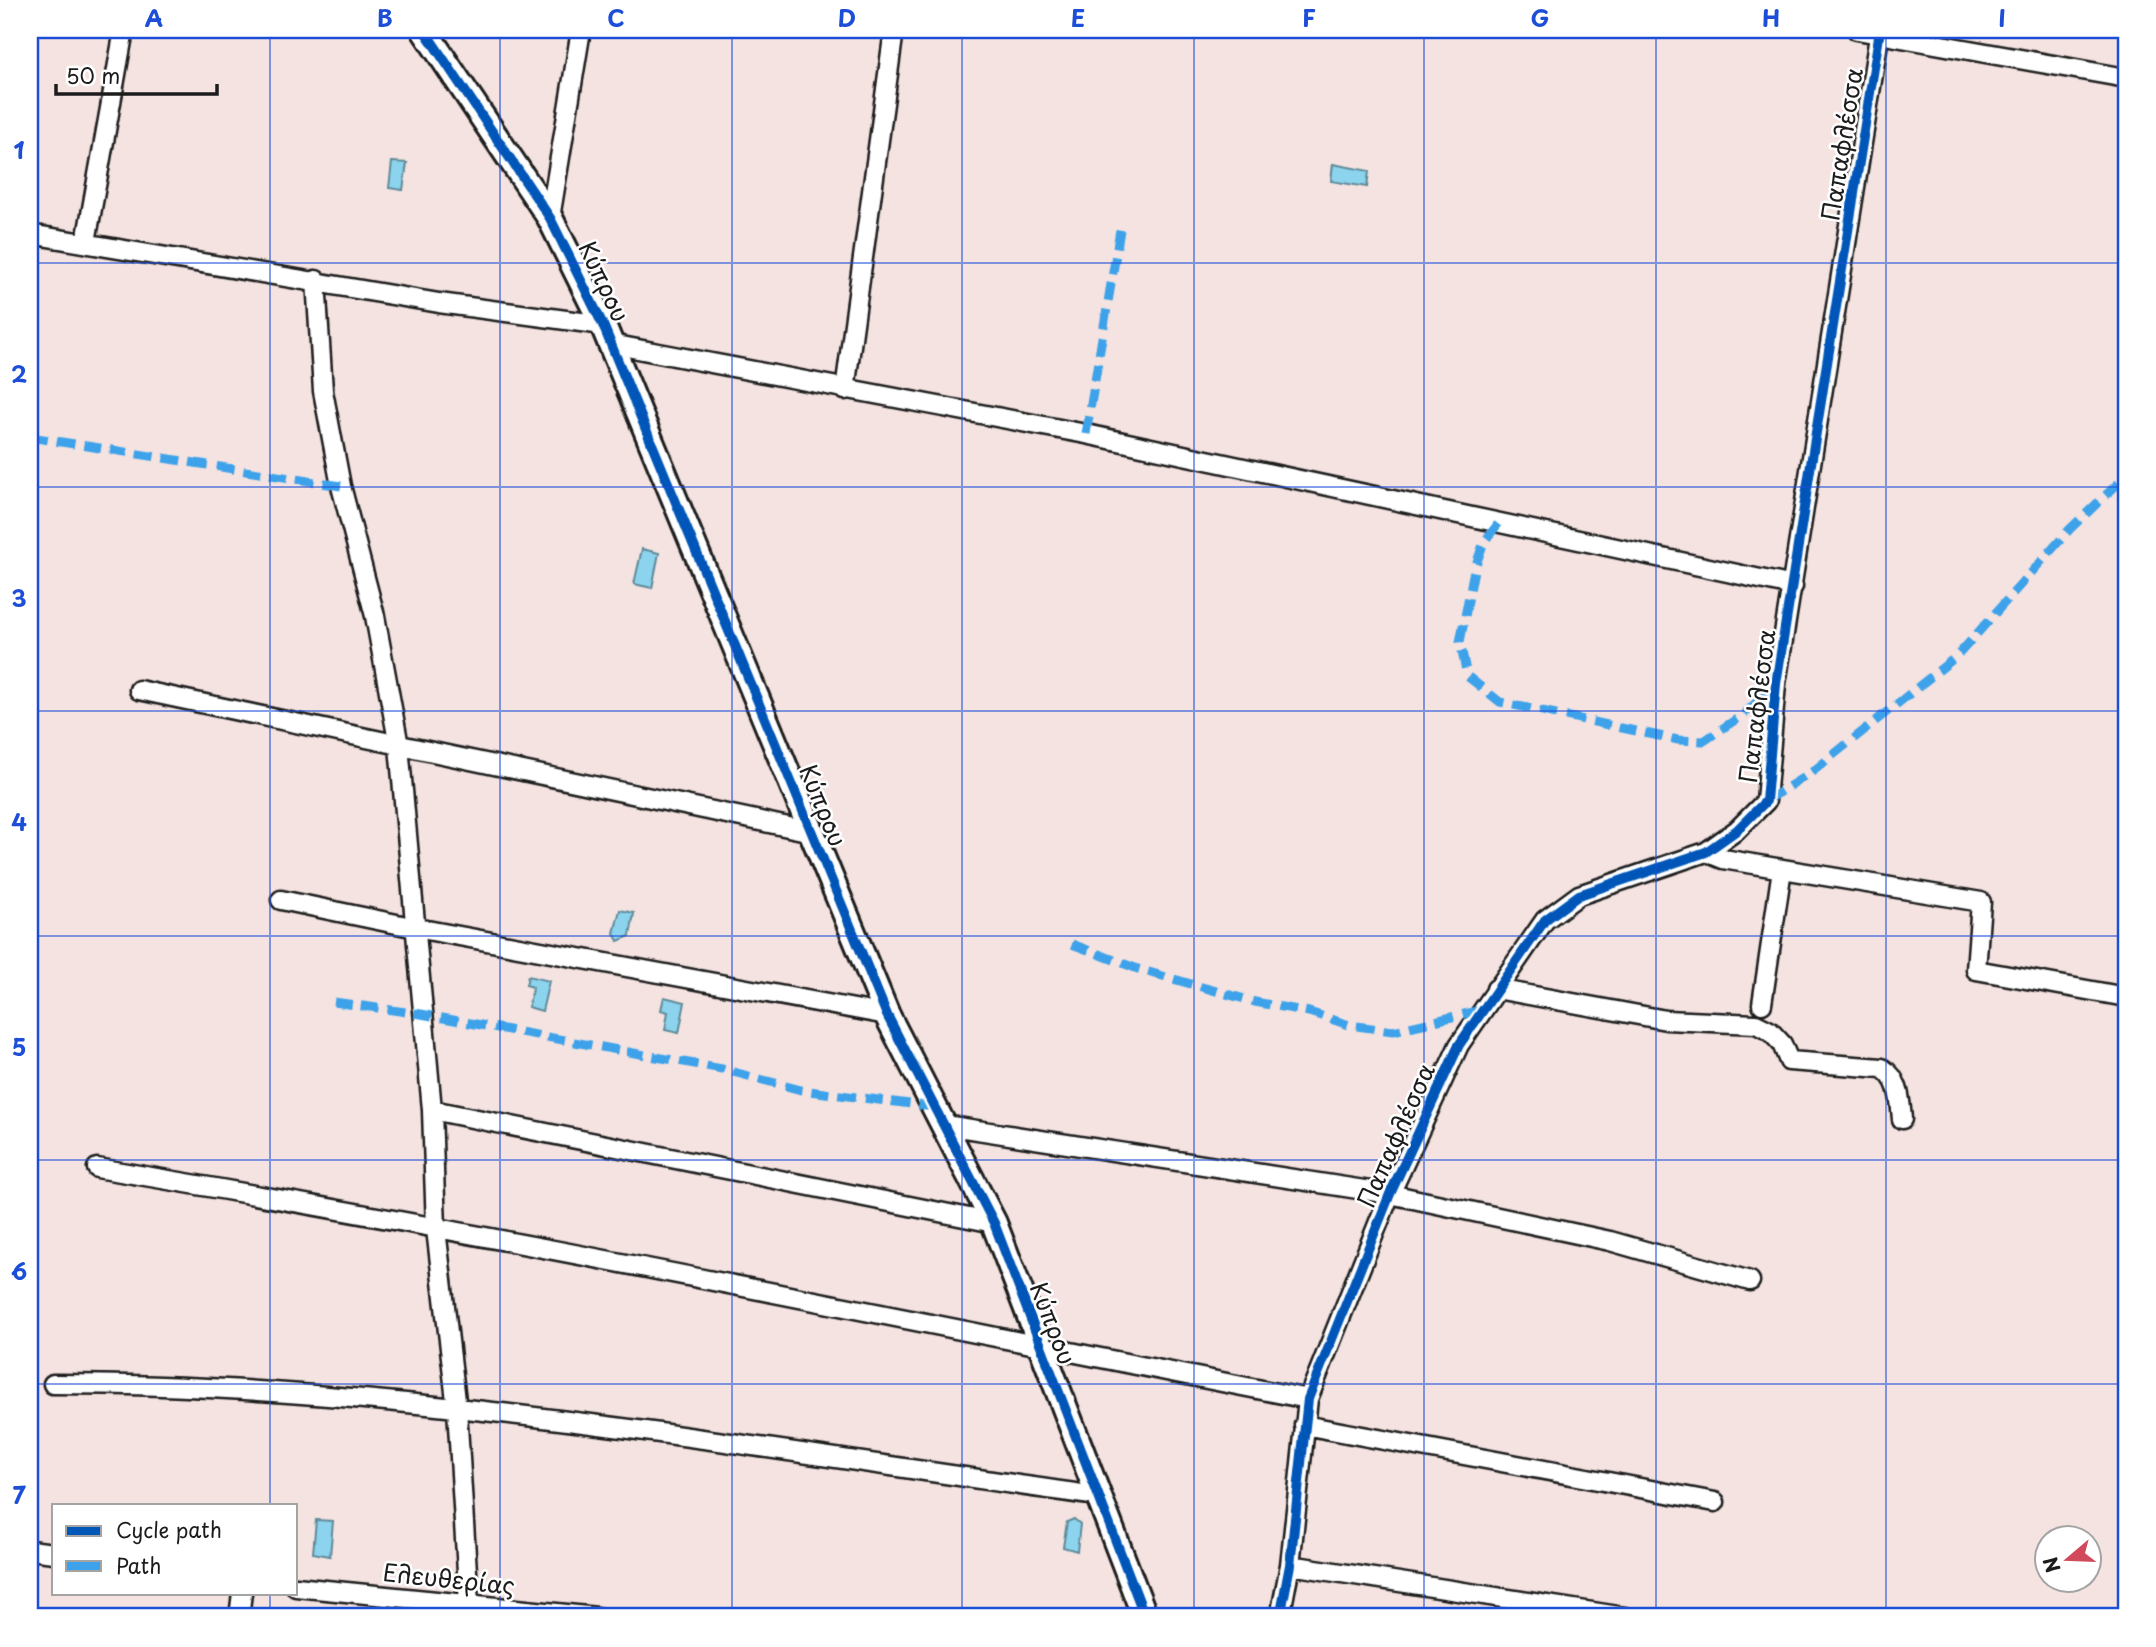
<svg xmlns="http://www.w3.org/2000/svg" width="2156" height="1647" font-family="'Playpen Sans',sans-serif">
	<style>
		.water { fill: #8cd3ed; stroke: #5f8a99; stroke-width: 2 }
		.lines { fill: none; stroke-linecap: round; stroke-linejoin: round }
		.street-casing { stroke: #1c1c1c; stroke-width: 23 }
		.secondary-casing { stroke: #1c1c1c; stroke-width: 30 }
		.street { stroke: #fff; stroke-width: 18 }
		.secondary { stroke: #fff; stroke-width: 24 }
		.quiet { stroke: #3da2ea; stroke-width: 9; stroke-dasharray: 18 9; stroke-linecap: butt }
		.cycleway-casing { stroke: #fff; stroke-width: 15 }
		.cycleway { stroke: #0057b8; stroke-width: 10 }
		.grid { fill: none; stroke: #1d4ed8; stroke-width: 2; stroke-opacity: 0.55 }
		.labels { text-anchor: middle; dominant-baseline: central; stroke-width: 5; stroke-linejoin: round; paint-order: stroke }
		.street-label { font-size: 24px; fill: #1c1c1c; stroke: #fff }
		.neatline { fill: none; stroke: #1d4ed8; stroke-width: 2.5 }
		.grid-label { font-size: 23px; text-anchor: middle; font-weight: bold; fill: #1d4ed8 }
	</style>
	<rect width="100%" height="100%" fill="#f4e3e0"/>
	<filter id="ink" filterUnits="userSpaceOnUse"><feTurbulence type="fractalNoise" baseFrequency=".0143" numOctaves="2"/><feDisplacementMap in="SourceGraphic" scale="14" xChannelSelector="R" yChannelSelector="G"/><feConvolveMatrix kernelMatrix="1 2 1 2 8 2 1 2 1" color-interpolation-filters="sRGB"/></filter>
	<g filter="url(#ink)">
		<path class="water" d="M392,162L407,163L403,190L389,188Z
			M1333,164L1369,171L1367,187L1331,181Z
			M642,549L659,553L652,588L634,584Z
			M620,910L634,913L630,936L618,941L614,933Z
			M528,976L549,981L542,1011L528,1007L533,987L526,985Z
			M664,997L685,1002L679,1033L665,1030L668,1012L661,1010Z
			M1074,1519L1080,1524L1077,1551L1063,1547L1067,1522Z
			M316,1520L333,1521L330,1556L313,1553Z"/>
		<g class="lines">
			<g class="street-casing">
				<path id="street" d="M1857,30L2126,78
					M550,218L581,30
					M30,234L439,303L603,325
					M86,242L124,30
					M316,280L323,391L341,486L375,616L399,746L432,1110L436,1229L457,1409L469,1604
					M611,344L1086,434L1793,586
					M845,390L894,30
					M139,690L812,832
					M1706,852L1723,859L1981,902L1976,970L2126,997
					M281,900L416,928L887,1015
					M1496,989L1666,1020L1756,1024L1770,1031L1782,1044L1789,1061L1882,1068C1900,1079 1900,1100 1902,1119
					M1762,1004L1782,869
					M432,1110L994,1223
					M945,1125L1390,1194L1610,1241L1750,1281
					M97,1168C502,1235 905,1320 1308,1399
					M53,1384C400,1384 753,1448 1097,1496
					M1304,1425L1715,1502
					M30,1550L54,1553
					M1290,1565L1625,1617
					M296,1587L597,1617
					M239,1617L242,1593
					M1280,1617L1290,1565L1308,1399L1390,1194L1459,1045L1545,920L1579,895L1706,852L1737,830L1766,801L1776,684L1880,30"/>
			</g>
			<g class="secondary-casing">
				<path id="secondary" d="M424,30L550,218L603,325L887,1015L994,1223L1145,1617"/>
			</g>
			<use href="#street" class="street"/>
			<use href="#secondary" class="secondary"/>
			<path class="quiet" d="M1086,434L1121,224
				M30,437L341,486
				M1498,524L1484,542L1474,570L1460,642L1467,676L1500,702L1678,740L1704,741L1744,714L1776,684
				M1766,801L1812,772L1958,655L2070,529L2126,476
				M1072,944L1138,969L1255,1002L1309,1012L1349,1025L1393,1031L1481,1010
				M334,1002L421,1014L722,1069L801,1090L934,1107"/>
			<g class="cycleway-casing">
				<path id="cycleway" d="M424,30L550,218L603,325L887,1015L994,1223L1145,1617
					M1280,1617L1290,1565L1308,1399L1390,1194L1459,1045L1545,920L1579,895L1706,852L1737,830L1766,801L1776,684L1880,30"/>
			</g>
			<use href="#cycleway" class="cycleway"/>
		</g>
	</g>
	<path class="grid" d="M270,30V1505M500,30V1617M732,30V1617M962,30V1617M1194,30V1617M1424,30V1617M1656,30V1617M1886,30V1617M30,263H2126M30,487H2126M30,711H2126M30,936H2126M30,1160H2126M30,1384H2126M270,1593V1617"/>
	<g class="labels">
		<g class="street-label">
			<text transform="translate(1841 144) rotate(-81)">Παπαφλέσσα</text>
			<text transform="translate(605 281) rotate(65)">Κύπρου</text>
			<text transform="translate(1756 706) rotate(-83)">Παπαφλέσσα</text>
			<text transform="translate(824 805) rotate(68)">Κύπρου</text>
			<text transform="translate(1395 1135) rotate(-66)">Παπαφλέσσα</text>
			<text transform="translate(1054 1323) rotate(69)">Κύπρου</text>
			<text transform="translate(449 1578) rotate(6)">Ελευθερίας</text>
		</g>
	</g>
	<rect width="2156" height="1647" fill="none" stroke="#fff" stroke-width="77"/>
	<rect x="52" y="1504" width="245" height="91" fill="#ffffff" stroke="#a4a4a4" stroke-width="2"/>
	<rect x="66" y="1526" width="35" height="10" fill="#0057b8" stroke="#a4a4a4" stroke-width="2"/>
	<text x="116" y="1538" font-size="21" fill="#1c1c1c">Cycle path</text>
	<rect x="66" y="1561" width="35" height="10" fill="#3da2ea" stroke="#a4a4a4" stroke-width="2"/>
	<text x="116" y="1574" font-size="21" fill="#1c1c1c">Path</text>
	<g transform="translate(2068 1559) rotate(251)"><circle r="33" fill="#ffffff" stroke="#a4a4a4" stroke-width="2"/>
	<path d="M0-5L12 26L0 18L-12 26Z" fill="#d1495b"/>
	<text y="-10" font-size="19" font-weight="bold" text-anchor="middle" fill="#1c1c1c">N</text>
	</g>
	<path d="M56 84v10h161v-10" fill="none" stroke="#1c1c1c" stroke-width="3.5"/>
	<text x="66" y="84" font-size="21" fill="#1c1c1c" stroke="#ffffff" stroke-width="5" paint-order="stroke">50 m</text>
	<rect x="38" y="38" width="2080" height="1570" class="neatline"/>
	<g class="grid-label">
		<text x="154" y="27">A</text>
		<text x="385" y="27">B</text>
		<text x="616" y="27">C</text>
		<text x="847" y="27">D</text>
		<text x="1078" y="27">E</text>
		<text x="1309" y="27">F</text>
		<text x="1540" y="27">G</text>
		<text x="1771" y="27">H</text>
		<text x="2002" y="27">I</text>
		<text x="19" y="159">1</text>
		<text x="19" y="383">2</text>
		<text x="19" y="607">3</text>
		<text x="19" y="831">4</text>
		<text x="19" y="1056">5</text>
		<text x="19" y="1280">6</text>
		<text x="19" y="1504">7</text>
	</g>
</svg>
